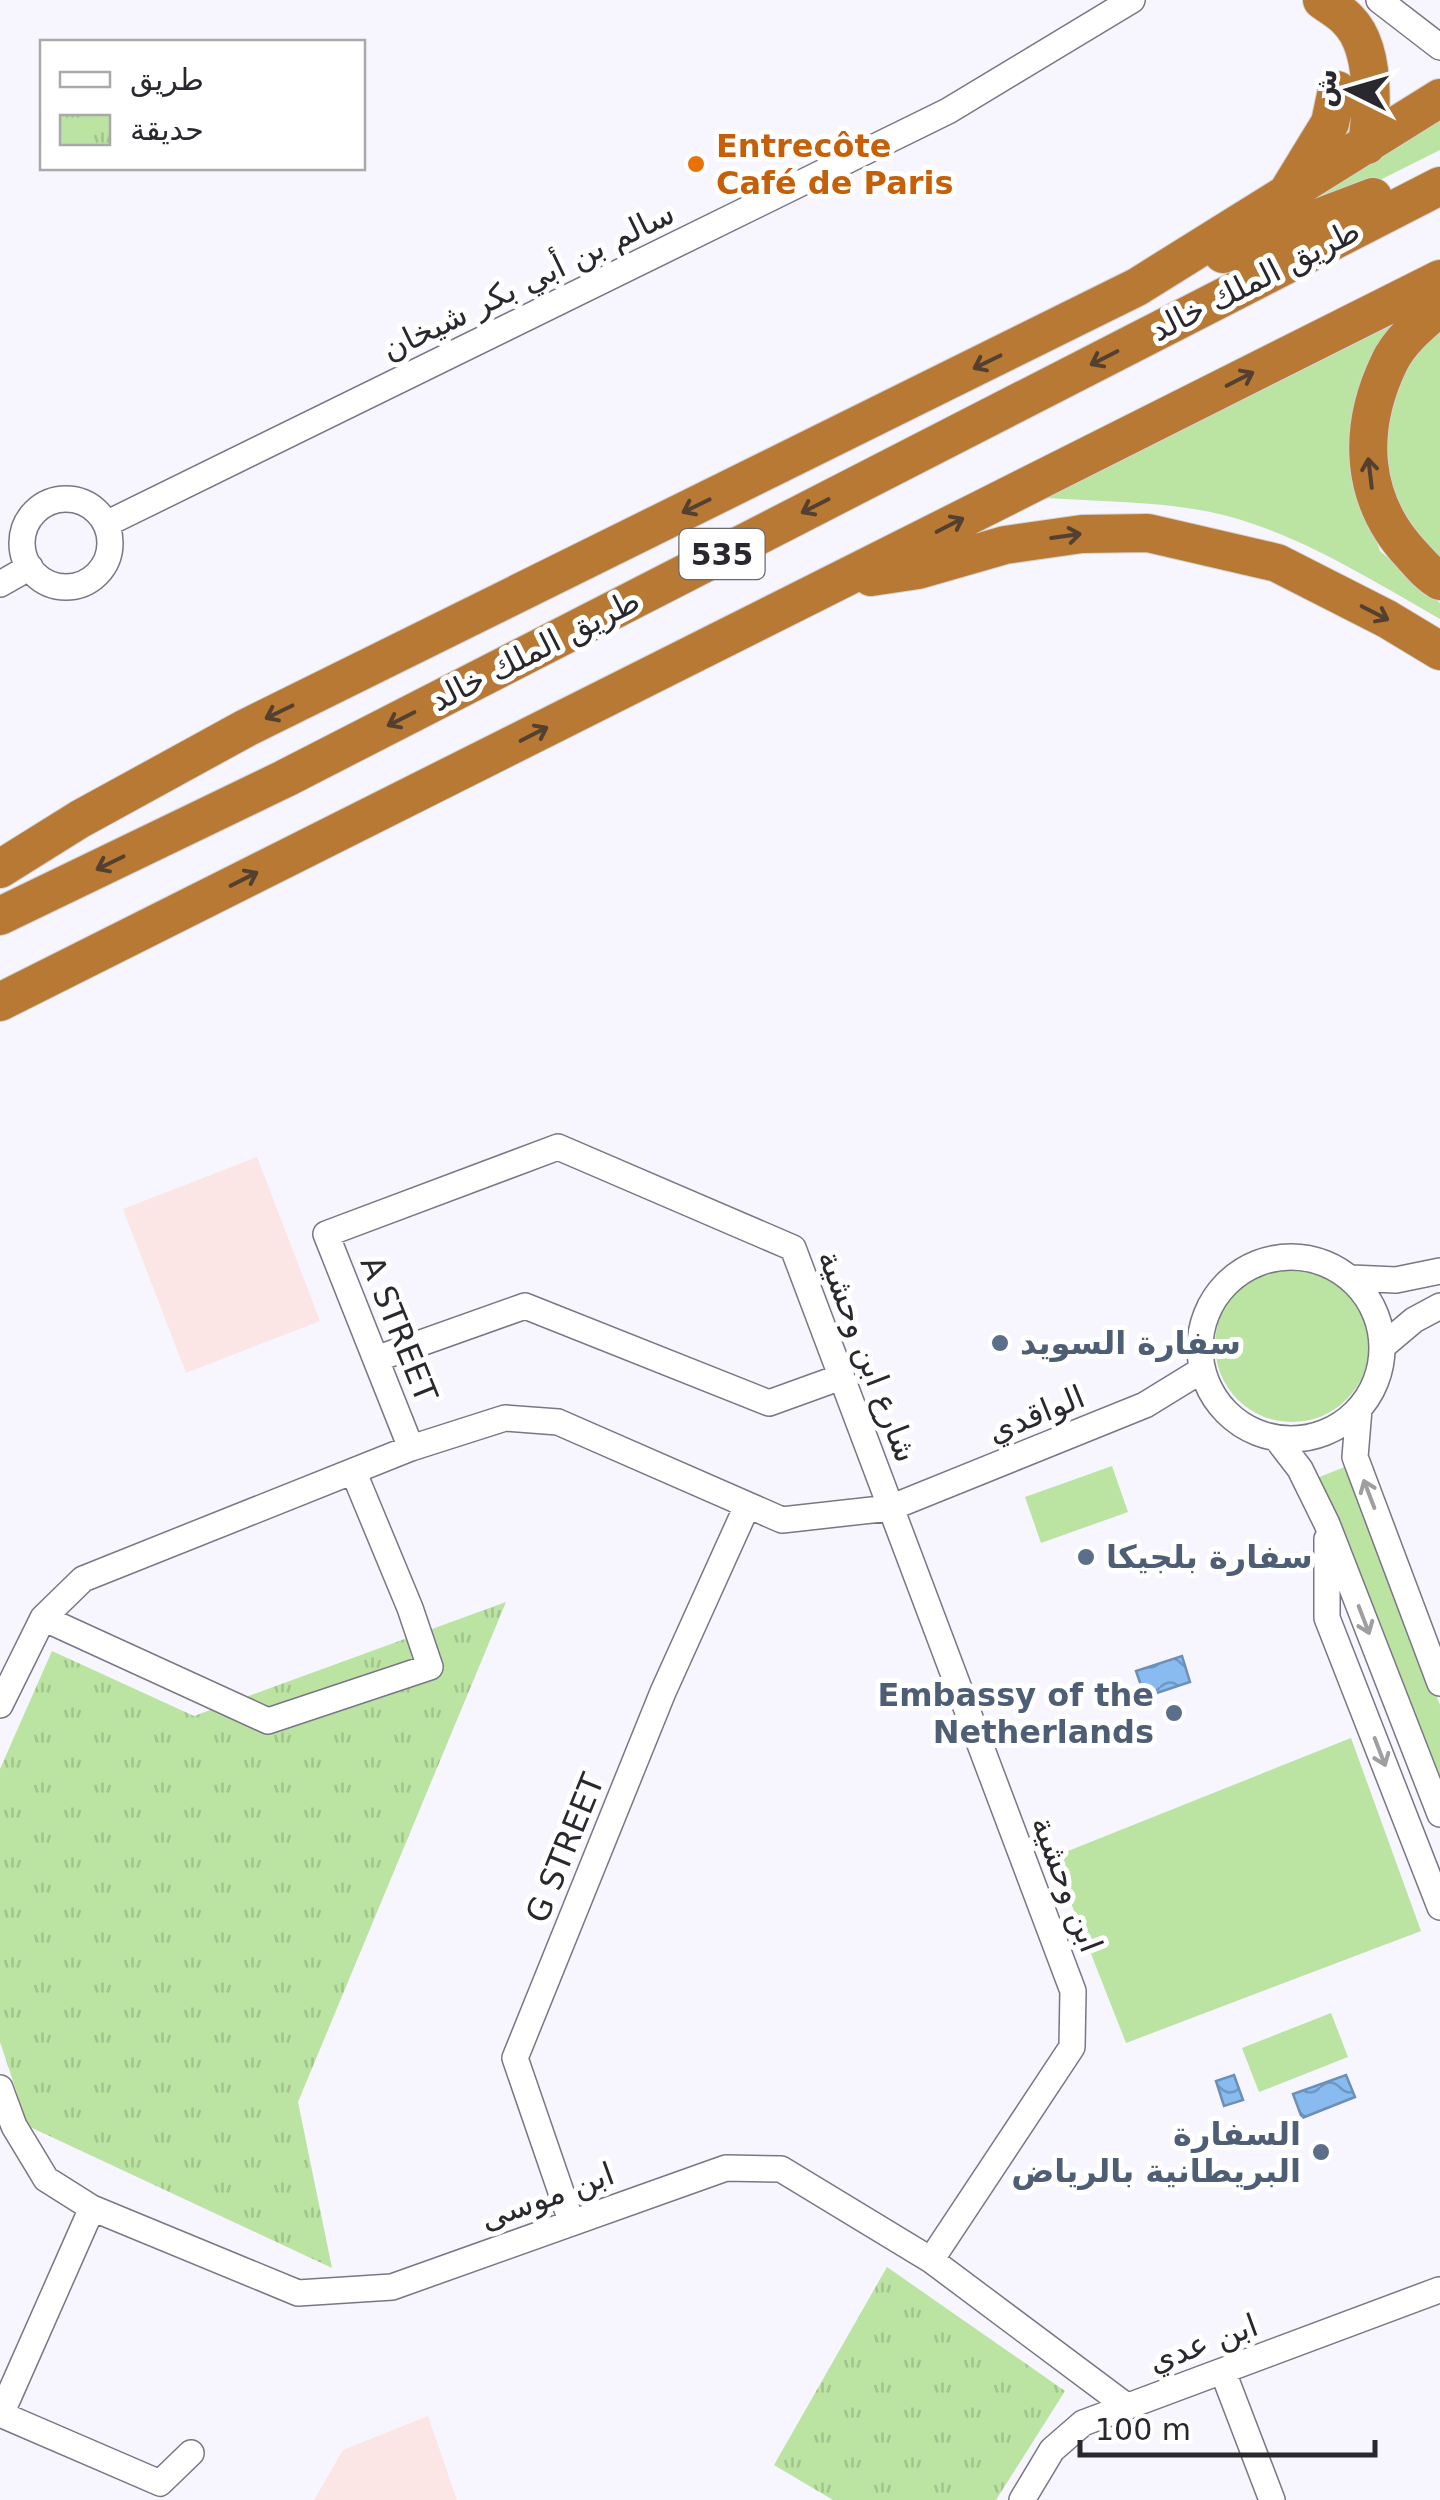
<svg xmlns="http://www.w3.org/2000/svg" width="1440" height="2500" font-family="'DejaVu Sans','Noto Naskh Arabic',sans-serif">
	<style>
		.commercial { fill: #fce6e5 }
		.grass { fill: #bbe3a2 }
		.park { fill: url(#park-tufts) }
		.water { fill: url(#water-waves); stroke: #6c8fb6; stroke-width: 2.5 }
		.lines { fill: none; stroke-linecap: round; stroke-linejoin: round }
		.minor-casing { stroke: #7a7686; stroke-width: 28 }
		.highway-casing { stroke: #d4d4d5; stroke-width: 40 }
		.minor { stroke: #fff; stroke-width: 25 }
		.highway { stroke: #b77933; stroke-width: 38 }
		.oneway { stroke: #544030 }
		.oneway2 { stroke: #9f9ea1 }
		.food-dot { fill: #e8710a; stroke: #fff; stroke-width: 4 }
		.service-dot { fill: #5c6f8a; stroke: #fff; stroke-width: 4 }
		.labels { text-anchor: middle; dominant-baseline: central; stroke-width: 10; stroke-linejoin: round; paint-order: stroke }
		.shield { fill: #fff; stroke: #69686d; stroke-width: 2.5 }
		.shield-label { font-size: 30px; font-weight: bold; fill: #29282e }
		.food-label { font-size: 32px; font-weight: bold; fill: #c56008; stroke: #fff; text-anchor: start }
		.street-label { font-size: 32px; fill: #29282e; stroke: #fff }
		.service-label { font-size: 32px; font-weight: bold; fill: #4e5e75; stroke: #fff; text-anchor: start }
	</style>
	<defs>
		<pattern id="park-tufts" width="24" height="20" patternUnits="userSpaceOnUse" patternTransform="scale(2.5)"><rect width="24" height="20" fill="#bbe3a2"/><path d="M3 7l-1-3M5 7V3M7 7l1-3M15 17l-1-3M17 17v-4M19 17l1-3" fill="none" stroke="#a1c38c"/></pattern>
		<pattern id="water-waves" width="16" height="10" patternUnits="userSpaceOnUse" patternTransform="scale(2.5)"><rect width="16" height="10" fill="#89bbf1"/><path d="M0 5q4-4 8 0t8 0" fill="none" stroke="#7098c4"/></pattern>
	</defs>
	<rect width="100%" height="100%" fill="#f7f5fd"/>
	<path class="commercial" d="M257,1157L320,1321L186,1373L123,1209Z
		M428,2416L457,2500H314L343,2450Z"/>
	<path class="grass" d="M1440,119V150L1370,185L1296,211Z
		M1402,318L1361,497L1380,551L1440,603V619C1373,581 1306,538 1231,517C1172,501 1107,502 1046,498Z
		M1440,323V566L1388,501L1387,396L1409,358Z
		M1215 1345a77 77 0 1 1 154 0a77 77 0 1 1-154 0Z
		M1112,1466L1128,1512L1041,1543L1025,1497Z
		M1347,1466L1440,1705V1779L1433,1778L1317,1478Z
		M1351,1738L1421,1931L1126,2043L1053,1857Z
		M1331,2013L1348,2057L1259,2092L1242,2048Z"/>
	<path class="park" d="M506,1602L298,2102L332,2268L28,2126L0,2042V1769L52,1651L194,1716Z
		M887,2267L1065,2391L996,2500H833L774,2465Z"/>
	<path class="water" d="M1182,1656L1190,1682L1145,1697L1136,1671Z
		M1234,2075L1243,2100L1224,2106L1216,2081Z
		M1346,2075L1355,2097L1302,2118L1293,2094Z"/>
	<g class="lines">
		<g class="minor-casing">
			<path id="minor" d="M1379,0L1440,47
				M22 543a44 44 0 1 1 88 0a44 44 0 1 1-88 0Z
				M106,524L948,111L1132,0
				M0,584L30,567
				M1200 1348a91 91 0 1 1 182 0a91 91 0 1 1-182 0Z
				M1351,1278L1396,1280L1440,1271
				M1382,1347L1414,1320L1440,1306
				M376,1359L525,1306L769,1403L841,1377
				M1359,1409L1355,1457L1440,1683
				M1277,1439L1300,1469L1327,1524L1440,1814
				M411,1448L326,1234L558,1147L793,1248L1073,1991L1072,2047L931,2260
				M1327,1539V1618L1440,1907
				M43,1618L268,1721L430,1667L410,1608L354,1473
				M0,1705L43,1618L83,1579L411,1448L505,1418L558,1422L782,1520L890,1508L1145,1405L1202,1370
				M0,2088L14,2126L46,2179L92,2208L298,2293L392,2287L726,2168L781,2169L931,2260L1125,2405
				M571,2221L515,2058L663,1692L747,1506
				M1223,2372L1272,2500
				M0,2414L160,2483L191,2453
				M1,2414L92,2208
				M1022,2500L1052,2450L1083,2423L1439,2290"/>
		</g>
		<g class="highway-casing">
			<path id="highway" d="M1322,0C1330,6 1341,12 1348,20C1376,48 1372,109 1367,145
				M1289,190L1330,123L1337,90
				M1223,254L1373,197
				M1440,307C1421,323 1399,341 1389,363C1357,430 1360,500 1412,555C1421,565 1428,574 1440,581
				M871,577L918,570L1005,545L1082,534L1148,533L1277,563L1387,619L1440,651
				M0,869L80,819L246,728L1137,287L1440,98
				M0,916L284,779L1440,186
				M0,1002L1440,279"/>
		</g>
		<use href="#minor" class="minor"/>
		<use href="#highway" class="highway"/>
	</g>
	<defs><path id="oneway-shaft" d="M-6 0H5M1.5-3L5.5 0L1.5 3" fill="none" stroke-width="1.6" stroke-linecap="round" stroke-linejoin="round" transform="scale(2.5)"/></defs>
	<g class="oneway">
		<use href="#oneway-shaft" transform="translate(1104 358) rotate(153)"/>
		<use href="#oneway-shaft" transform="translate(987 362) rotate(154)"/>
		<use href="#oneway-shaft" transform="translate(1240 379) rotate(-27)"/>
		<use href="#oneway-shaft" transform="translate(1370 473) rotate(-97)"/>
		<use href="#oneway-shaft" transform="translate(696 506) rotate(154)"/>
		<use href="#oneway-shaft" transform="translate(815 506) rotate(153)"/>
		<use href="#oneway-shaft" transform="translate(950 525) rotate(-27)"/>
		<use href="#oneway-shaft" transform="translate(1066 536) rotate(-8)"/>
		<use href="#oneway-shaft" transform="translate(1375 613) rotate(27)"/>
		<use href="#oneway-shaft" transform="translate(279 712) rotate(154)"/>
		<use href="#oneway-shaft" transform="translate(401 719) rotate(153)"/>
		<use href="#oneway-shaft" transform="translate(534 734) rotate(-27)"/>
		<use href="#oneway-shaft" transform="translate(110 863) rotate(154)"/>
		<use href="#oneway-shaft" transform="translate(244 879) rotate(-27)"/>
	</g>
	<g class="oneway2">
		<use href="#oneway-shaft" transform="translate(1369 1494) rotate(-111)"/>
		<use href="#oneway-shaft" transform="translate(1364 1620) rotate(69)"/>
		<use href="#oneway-shaft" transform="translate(1380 1752) rotate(69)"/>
	</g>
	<circle class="food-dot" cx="696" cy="164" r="10"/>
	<g class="service-dot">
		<circle cx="1000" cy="1343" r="10"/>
		<circle cx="1086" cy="1557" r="10"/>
		<circle cx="1174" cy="1713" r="10"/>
		<circle cx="1321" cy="2152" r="10"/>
	</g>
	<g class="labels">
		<rect class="shield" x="679.5" y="529" width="85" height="50" rx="8"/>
		<g class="shield-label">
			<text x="722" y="554">535</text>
		</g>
		<g class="food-label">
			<text x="716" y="146">Entrecôte<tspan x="716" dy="37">Café de Paris</tspan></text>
		</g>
		<g class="street-label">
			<text transform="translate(1255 280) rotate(-27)">طريق الملك خالد</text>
			<text transform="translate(528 281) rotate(-26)">سالم بن أبي بكر شيخان</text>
			<text transform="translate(535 650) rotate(-27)">طريق الملك خالد</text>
			<text transform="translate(399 1329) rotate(68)">A STREET</text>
			<text transform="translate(868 1356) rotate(69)">شارع ابن وحشية</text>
			<text transform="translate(1036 1414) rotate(-22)">الواقدي</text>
			<text transform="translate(565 1848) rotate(-68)">G STREET</text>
			<text transform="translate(1067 1884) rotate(69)">ابن وحشية</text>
			<text transform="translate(547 2196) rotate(-20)">ابن موسى</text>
			<text transform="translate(1203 2343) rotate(-20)">ابن عدي</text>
		</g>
		<g class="service-label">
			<text x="1020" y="1343">سفارة السويد</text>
			<text x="1106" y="1557">سفارة بلجيكا</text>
			<text x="1154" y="1695" text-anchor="end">Embassy of the<tspan x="1154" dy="37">Netherlands</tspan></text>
			<text x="1301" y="2134" text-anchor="end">السفارة<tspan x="1301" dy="37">البريطانية بالرياض</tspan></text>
		</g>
	</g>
	<rect x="40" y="40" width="325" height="130" fill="#ffffff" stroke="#a9a9ab" stroke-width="2.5"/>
	<rect x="60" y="72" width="50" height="15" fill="#ffffff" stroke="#a9a9ab" stroke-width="2.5"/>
	<text x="130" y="90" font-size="30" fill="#29282e">طريق</text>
	<rect x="60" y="115" width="50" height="30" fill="url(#park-tufts)" stroke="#a9a9ab" stroke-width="2.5"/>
	<text x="130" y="140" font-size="30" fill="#29282e">حديقة</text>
	<g transform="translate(1350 90) rotate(275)" stroke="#ffffff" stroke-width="8" paint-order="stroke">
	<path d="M0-8L18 38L0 25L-18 38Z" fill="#29282e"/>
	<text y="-15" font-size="28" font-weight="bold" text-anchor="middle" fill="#29282e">ش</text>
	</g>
	<path d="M1080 2440v15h295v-15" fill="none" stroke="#29282e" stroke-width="5"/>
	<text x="1095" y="2440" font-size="30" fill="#29282e" stroke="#ffffff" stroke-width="8" paint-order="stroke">100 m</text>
</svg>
